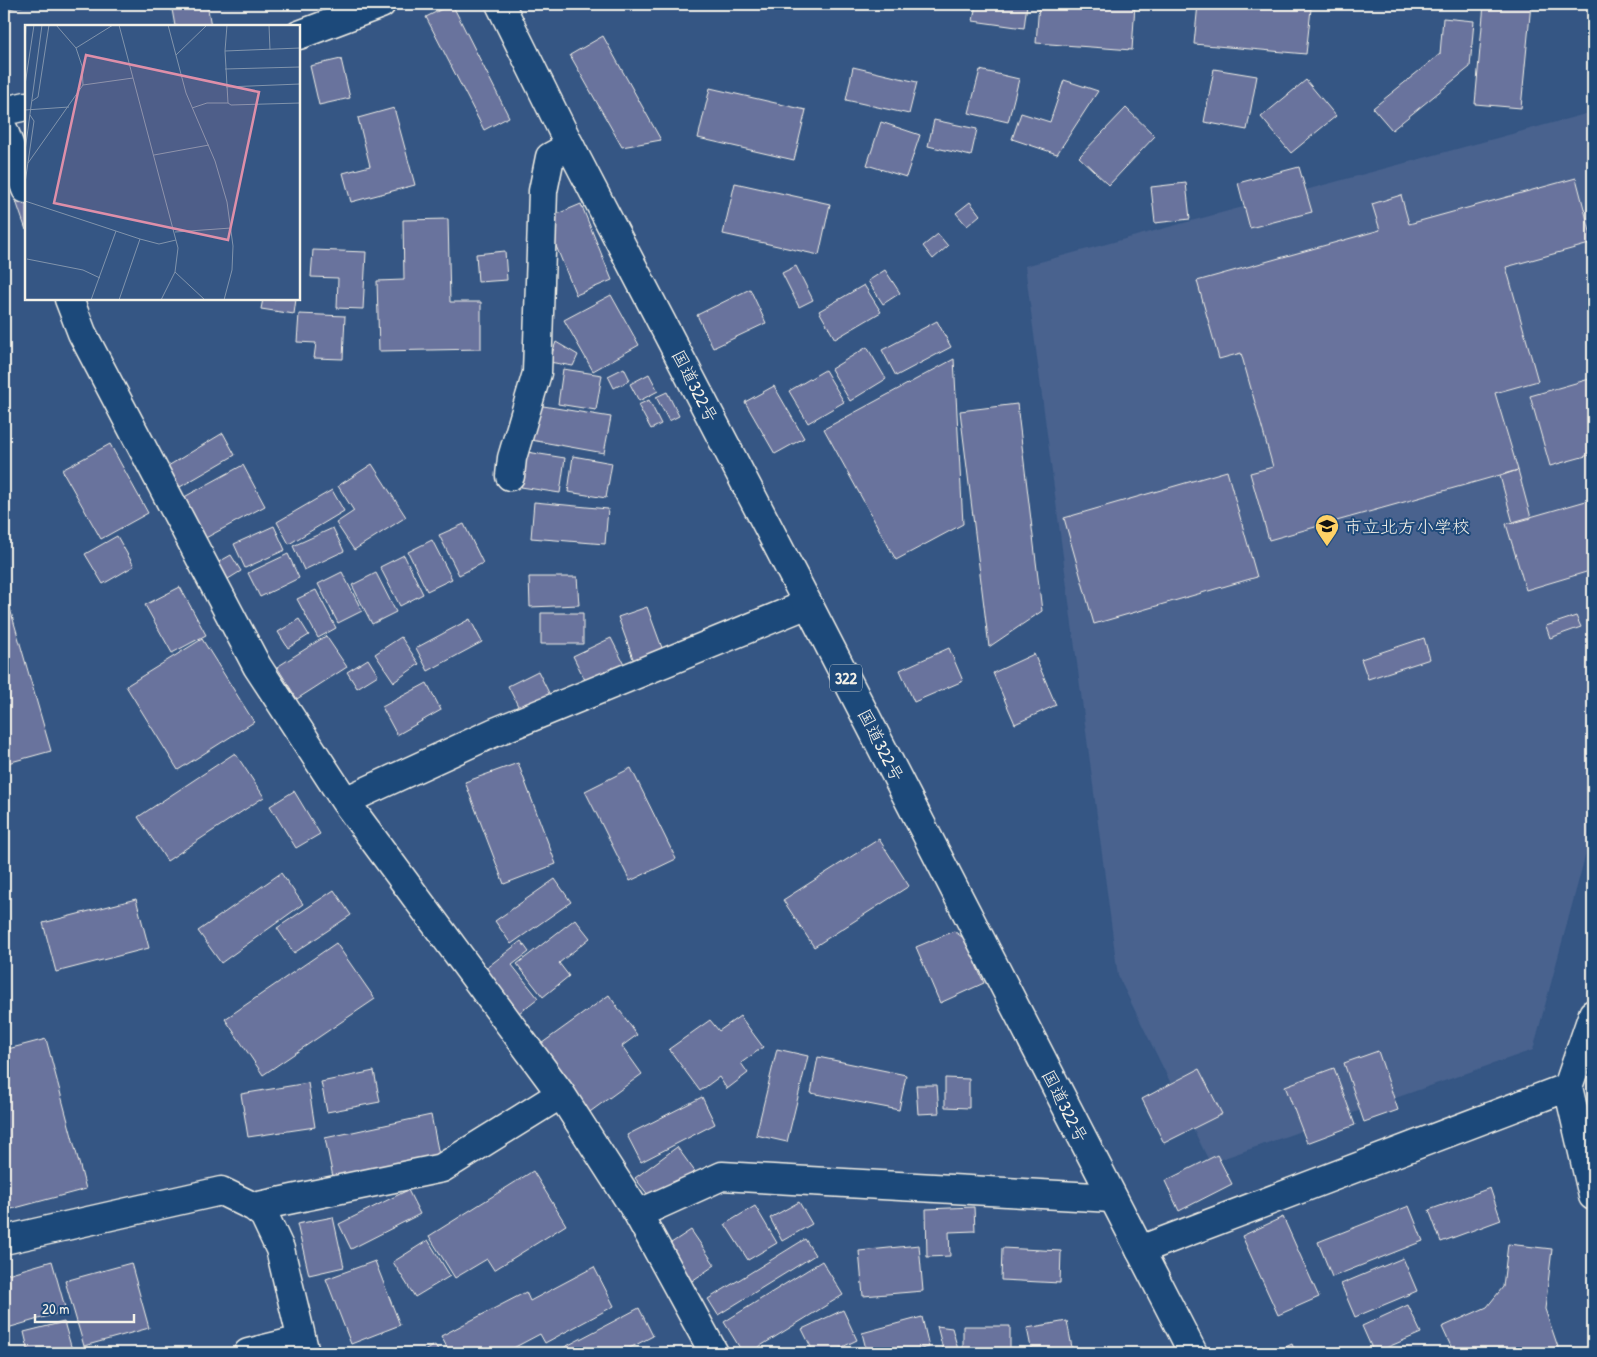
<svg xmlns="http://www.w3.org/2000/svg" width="1597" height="1357" font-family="'Patrick Hand','Klee One',sans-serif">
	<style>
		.built { fill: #48628e }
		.building { fill: #69739d; stroke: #f4f1e8 }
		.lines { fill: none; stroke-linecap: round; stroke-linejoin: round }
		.minor-casing { stroke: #f4f1e8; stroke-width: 31 }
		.highway-casing { stroke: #f4f1e8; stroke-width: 31 }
		.minor { stroke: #1f4a7a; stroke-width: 28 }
		.highway { stroke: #1f4a7a; stroke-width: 28 }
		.labels { text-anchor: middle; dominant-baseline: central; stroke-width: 4; stroke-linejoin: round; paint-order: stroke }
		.shield { fill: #1f4a7a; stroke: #b4bfc7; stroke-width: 1 }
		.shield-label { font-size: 16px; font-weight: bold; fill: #f4f1e8 }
		.street-label { font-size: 18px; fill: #f4f1e8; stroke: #1f4a7a }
		.poi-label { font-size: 18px; fill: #f4f1e8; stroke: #1f4a7a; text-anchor: start }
		.inset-road { fill: none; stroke: #8194ac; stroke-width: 1 }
		.view { fill: #de8fa9; fill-opacity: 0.15; stroke: #de8fa9; stroke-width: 2.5 }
		.inset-edge { fill: none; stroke: #f4f1e8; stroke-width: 2.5 }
	</style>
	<rect width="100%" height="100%" fill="#355684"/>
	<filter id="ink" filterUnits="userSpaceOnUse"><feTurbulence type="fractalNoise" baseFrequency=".02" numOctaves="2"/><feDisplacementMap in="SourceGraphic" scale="10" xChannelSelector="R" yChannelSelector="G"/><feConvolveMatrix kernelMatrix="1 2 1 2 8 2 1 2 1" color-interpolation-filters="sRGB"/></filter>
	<g filter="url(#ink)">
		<path class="built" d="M1593,112V827L1533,1050L1210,1163L1118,976L1025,266Z"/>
		<path class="building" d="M4,4H26V5L4,10Z
			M171,4H207L211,26H175Z
			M452,4L509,117L484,130L426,17Z
			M976,4H1027L1024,28L973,21Z
			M1039,4H1135L1132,50L1036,43Z
			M1198,4H1254L1311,9L1306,54L1194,44Z
			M1484,4H1531L1521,108L1475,104Z
			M1443,18L1474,21L1470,67L1392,130L1373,108L1440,54Z
			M603,36L661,140L622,147L570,55Z
			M341,59L350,98L319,105L310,66Z
			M853,67L917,82L909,114L846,100Z
			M1214,69L1257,76L1247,130L1204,122Z
			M980,70L1019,79L1008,122L969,113Z
			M1064,80L1098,91L1057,154L1012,139L1021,113L1050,122Z
			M1306,80L1336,116L1291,153L1261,117Z
			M710,88L806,110L794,160L698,138Z
			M394,108L415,185L351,202L343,173L370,166L358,118Z
			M1126,108L1155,136L1109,185L1079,157Z
			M934,120L977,129L971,156L928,146Z
			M881,122L920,135L906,177L867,165Z
			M26,158V230L4,166Z
			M1299,167L1312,212L1250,228L1238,183Z
			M1576,178L1593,243L1506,267L1538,381L1495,393L1518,470L1269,540L1250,473L1273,467L1241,353L1219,359L1197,281L1380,230L1372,204L1401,195L1409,224Z
			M735,183L830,204L819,255L723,234Z
			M1186,183L1190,219L1155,223L1151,187Z
			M970,202L980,215L967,226L956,213Z
			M581,204L612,280L576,295L545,219Z
			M448,219L450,302H481V349L379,351L377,281L404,280L403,220Z
			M938,234L948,246L933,259L923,246Z
			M313,250L366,252L363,309L337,308L338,278L311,277Z
			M505,251L507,280L478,282L476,254Z
			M796,266L813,300L799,307L782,273Z
			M885,270L900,293L883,304L868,281Z
			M864,285L881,312L835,339L819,311Z
			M750,289L766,323L713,348L697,315Z
			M611,295L639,345L593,371L564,320Z
			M263,299H296L294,314L261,309Z
			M299,314L345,316L343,359L314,358L316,343L297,342Z
			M937,321L951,347L896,376L882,350Z
			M556,342L578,355L573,366L549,362Z
			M867,347L886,379L850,401L831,369Z
			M954,359L963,524L896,560L824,429Z
			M624,368L630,380L614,388L608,376Z
			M563,369L602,375L596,410L558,404Z
			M825,370L844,402L808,423L789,391Z
			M649,374L658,391L639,401L630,384Z
			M1593,378V454L1550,466L1530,396Z
			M774,386L804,438L775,454L745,402Z
			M667,392L679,416L669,421L656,397Z
			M649,400L661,424L651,429L638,405Z
			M1017,404L1042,611L989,647L960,411Z
			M537,405L611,417L604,453L531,440Z
			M223,433L235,455L180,487L168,466Z
			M110,444L148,513L101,539L62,470Z
			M527,452L565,458L560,493L521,487Z
			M573,456L612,463L606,498L568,492Z
			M372,464L406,517L354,550L336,523L354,511L338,486Z
			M243,465L265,506L200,541L177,501Z
			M1518,470L1531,518L1513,523L1500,476Z
			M1227,471L1257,577L1094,624L1064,518Z
			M332,490L344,511L289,544L277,522Z
			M1593,499V570L1526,590L1506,524Z
			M534,502L608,509L605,544L531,538Z
			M464,524L483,563L459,575L439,535Z
			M274,526L285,550L245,568L234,544Z
			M333,528L344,551L304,570L293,546Z
			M117,536L134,566L103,584L85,554Z
			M432,540L452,579L427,591L408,552Z
			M288,554L299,578L260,597L248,573Z
			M231,555L241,571L220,584L210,567Z
			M404,555L423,594L400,606L380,567Z
			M342,572L362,611L338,623L318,584Z
			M376,573L396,612L372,624L352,585Z
			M529,577H577L579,605L530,607Z
			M180,587L206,635L172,653L145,605Z
			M4,588L51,751L4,764Z
			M316,590L336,628L318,638L297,599Z
			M647,607L665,656L636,667L618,617Z
			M541,613H583V644H541Z
			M1576,616L1581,627L1550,638L1546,626Z
			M299,619L309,635L288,648L278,632Z
			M470,619L482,642L428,671L416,648Z
			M326,636L347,667L297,699L277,667Z
			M401,637L419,664L394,682L375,654Z
			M611,638L625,666L587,684L573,656Z
			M1424,638L1430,659L1368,679L1361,659Z
			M202,639L254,722L178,770L126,686Z
			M949,648L963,681L914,702L900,670Z
			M1034,654L1056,705L1015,724L993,673Z
			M368,659L378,675L357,688L347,672Z
			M538,671L552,699L522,714L508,686Z
			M427,683L441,710L397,735L382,707Z
			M235,753L264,797L167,861L138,817Z
			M518,763L556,864L504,884L465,782Z
			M631,768L676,859L630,881L585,791Z
			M294,791L320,834L296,848L270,806Z
			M879,839L909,886L814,947L783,900Z
			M281,873L303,904L221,963L198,931Z
			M555,879L571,902L511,944L495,921Z
			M334,890L351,915L294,953L277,928Z
			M136,899L149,948L56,972L43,923Z
			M575,919L590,938L559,963L569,976L543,997L517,964Z
			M954,931L966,940L983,962L976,965L984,983L940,1003L916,947Z
			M521,941L529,952L512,965L538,998L519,1013L485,969Z
			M336,943L375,999L263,1075L225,1019Z
			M609,995L637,1035L622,1046L642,1074L587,1114L538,1046Z
			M740,1016L763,1047L741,1063L748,1073L727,1089L719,1077L700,1091L669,1049L710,1020L719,1031Z
			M46,1039L86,1189L4,1211V1050Z
			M777,1049L808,1056L787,1142L756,1135Z
			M1378,1051L1398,1110L1364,1122L1344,1063Z
			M818,1057L906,1075L899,1110L811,1093Z
			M1334,1068L1355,1125L1307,1143L1285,1086Z
			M1199,1069L1222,1114L1164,1143L1142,1099Z
			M374,1071L380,1102L327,1112L321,1082Z
			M945,1078L969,1079V1108L945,1107Z
			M308,1083L315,1127L248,1137L241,1094Z
			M916,1085H937L939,1113L918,1114Z
			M702,1097L715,1124L641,1162L627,1135Z
			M431,1115L440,1160L334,1182L325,1138Z
			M677,1147L696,1173L655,1204L635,1178Z
			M1217,1155L1232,1184L1179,1211L1165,1181Z
			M533,1171L566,1225L494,1270L487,1259L455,1278L429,1236Z
			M1490,1188L1501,1220L1441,1242L1429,1210Z
			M408,1190L420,1214L351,1249L339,1224Z
			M799,1202L812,1224L782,1241L770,1218Z
			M755,1206L777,1243L748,1260L725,1224Z
			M1409,1206L1423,1241L1332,1277L1318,1242Z
			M974,1207L975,1231L949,1232L950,1256L927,1257L926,1209Z
			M333,1217L344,1267L309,1275L297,1224Z
			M1283,1217L1319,1297L1278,1315L1242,1236Z
			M691,1230L715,1265L689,1283L665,1247Z
			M805,1239L815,1255L718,1315L708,1299Z
			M428,1240L450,1276L415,1297L393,1262Z
			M1508,1244L1552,1249L1545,1309L1559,1350L1565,1353H1454L1442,1327L1487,1307L1503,1287Z
			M919,1245L923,1291L863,1296L859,1251Z
			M1002,1248L1061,1251L1060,1283L1001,1280Z
			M1403,1258L1417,1291L1355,1317L1341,1284Z
			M52,1261L66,1311L4,1329V1275Z
			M375,1261L400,1325L351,1344L326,1279Z
			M822,1261L843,1295L749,1353H743L724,1322Z
			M131,1263L149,1328L84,1346L65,1281Z
			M594,1267L614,1306L545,1343L540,1334L504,1353H450L441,1336L526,1292L530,1301Z
			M1408,1305L1421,1333L1374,1353L1362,1326Z
			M639,1308L653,1336L620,1353H563L561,1349Z
			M843,1310L857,1340L830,1353H814L802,1329Z
			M922,1317L929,1347L904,1353H867L862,1333Z
			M1067,1321L1073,1353H1032L1027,1328Z
			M64,1322L73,1353H29L24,1332Z
			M937,1326L952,1328L959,1353H944Z
			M963,1326H1010V1353H963Z
			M1292,1344L1296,1353H1273Z
			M435,1345L440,1353H420Z"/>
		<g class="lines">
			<g class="minor-casing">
				<path id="minor" d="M299,35L381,4
					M4,111L26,106
					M4,131L26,189
					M69,299L82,333L257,666L345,801L561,1094L638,1214L714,1353
					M510,476L512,458L537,373L543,191L550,157L570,146
					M345,801L495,732L808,604
					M1593,1014L1568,1087L1593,1196
					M254,1207L442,1168L561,1094
					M638,1214L722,1176L1112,1198
					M4,1240L221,1191L254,1207L264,1215L280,1249L305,1353
					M1140,1250L1568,1087
					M248,1353L301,1340"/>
			</g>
			<g class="highway-casing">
				<path id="highway" d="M500,4L570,146L808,604L1193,1353"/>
			</g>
			<use href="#minor" class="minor"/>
			<use href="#highway" class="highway"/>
		</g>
	</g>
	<defs>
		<g id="school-pin" transform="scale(1.25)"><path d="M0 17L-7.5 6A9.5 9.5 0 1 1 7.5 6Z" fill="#ffd166" stroke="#1f4a7a"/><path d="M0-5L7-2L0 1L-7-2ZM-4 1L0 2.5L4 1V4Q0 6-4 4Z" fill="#111"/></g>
	</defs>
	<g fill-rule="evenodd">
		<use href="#school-pin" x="1327" y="526"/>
	</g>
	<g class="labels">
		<rect class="shield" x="830" y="664.5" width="32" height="27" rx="4"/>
		<g class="shield-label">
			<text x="846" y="678">322</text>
		</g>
		<g class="street-label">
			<text transform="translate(695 386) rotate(63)">国道322号</text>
			<text transform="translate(881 745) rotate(63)">国道322号</text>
			<text transform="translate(1065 1106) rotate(63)">国道322号</text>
		</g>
		<g class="poi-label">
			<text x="1344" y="526">市立北方小学校</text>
		</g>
	</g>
	<g transform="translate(25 25)">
		<rect width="275" height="275" fill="#355684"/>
		<path class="inset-road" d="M94,0L153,223L150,247L136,275M143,0L161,68L190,136L202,177L208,221L207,245L199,275M202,0L200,26L203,78L206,80L275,78M215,0H232M244,0L245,25M0,22L1,0M51,23L88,0M200,26L275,23M151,30L182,0M200,44L275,42M0,60L9,0M58,60L108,53M201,62L275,59M7,76L13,72L24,0M167,83L182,78H203M0,85L44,82M0,126L17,0M129,130L184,120M3,138L58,60L57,41L51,23L31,0M0,158L9,96L5,90M0,176L115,214L134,219L151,215M150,207L206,203M0,209V251M2,234L58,245L75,253M150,247L180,275M66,275L91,206M94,275L115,214"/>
		<path class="view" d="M61,30L234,67L203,215L29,178Z"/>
		<rect width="275" height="275" class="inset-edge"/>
	</g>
	<rect width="1597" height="1357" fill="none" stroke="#1f4a7a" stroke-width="20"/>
	<rect x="10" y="10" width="1577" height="1337" fill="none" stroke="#f4f1e8" stroke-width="2" filter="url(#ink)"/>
	<path d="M35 1314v8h99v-8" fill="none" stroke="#f4f1e8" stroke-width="2.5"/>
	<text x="42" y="1314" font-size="15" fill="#f4f1e8" stroke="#1f4a7a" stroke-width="4" paint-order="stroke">20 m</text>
</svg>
